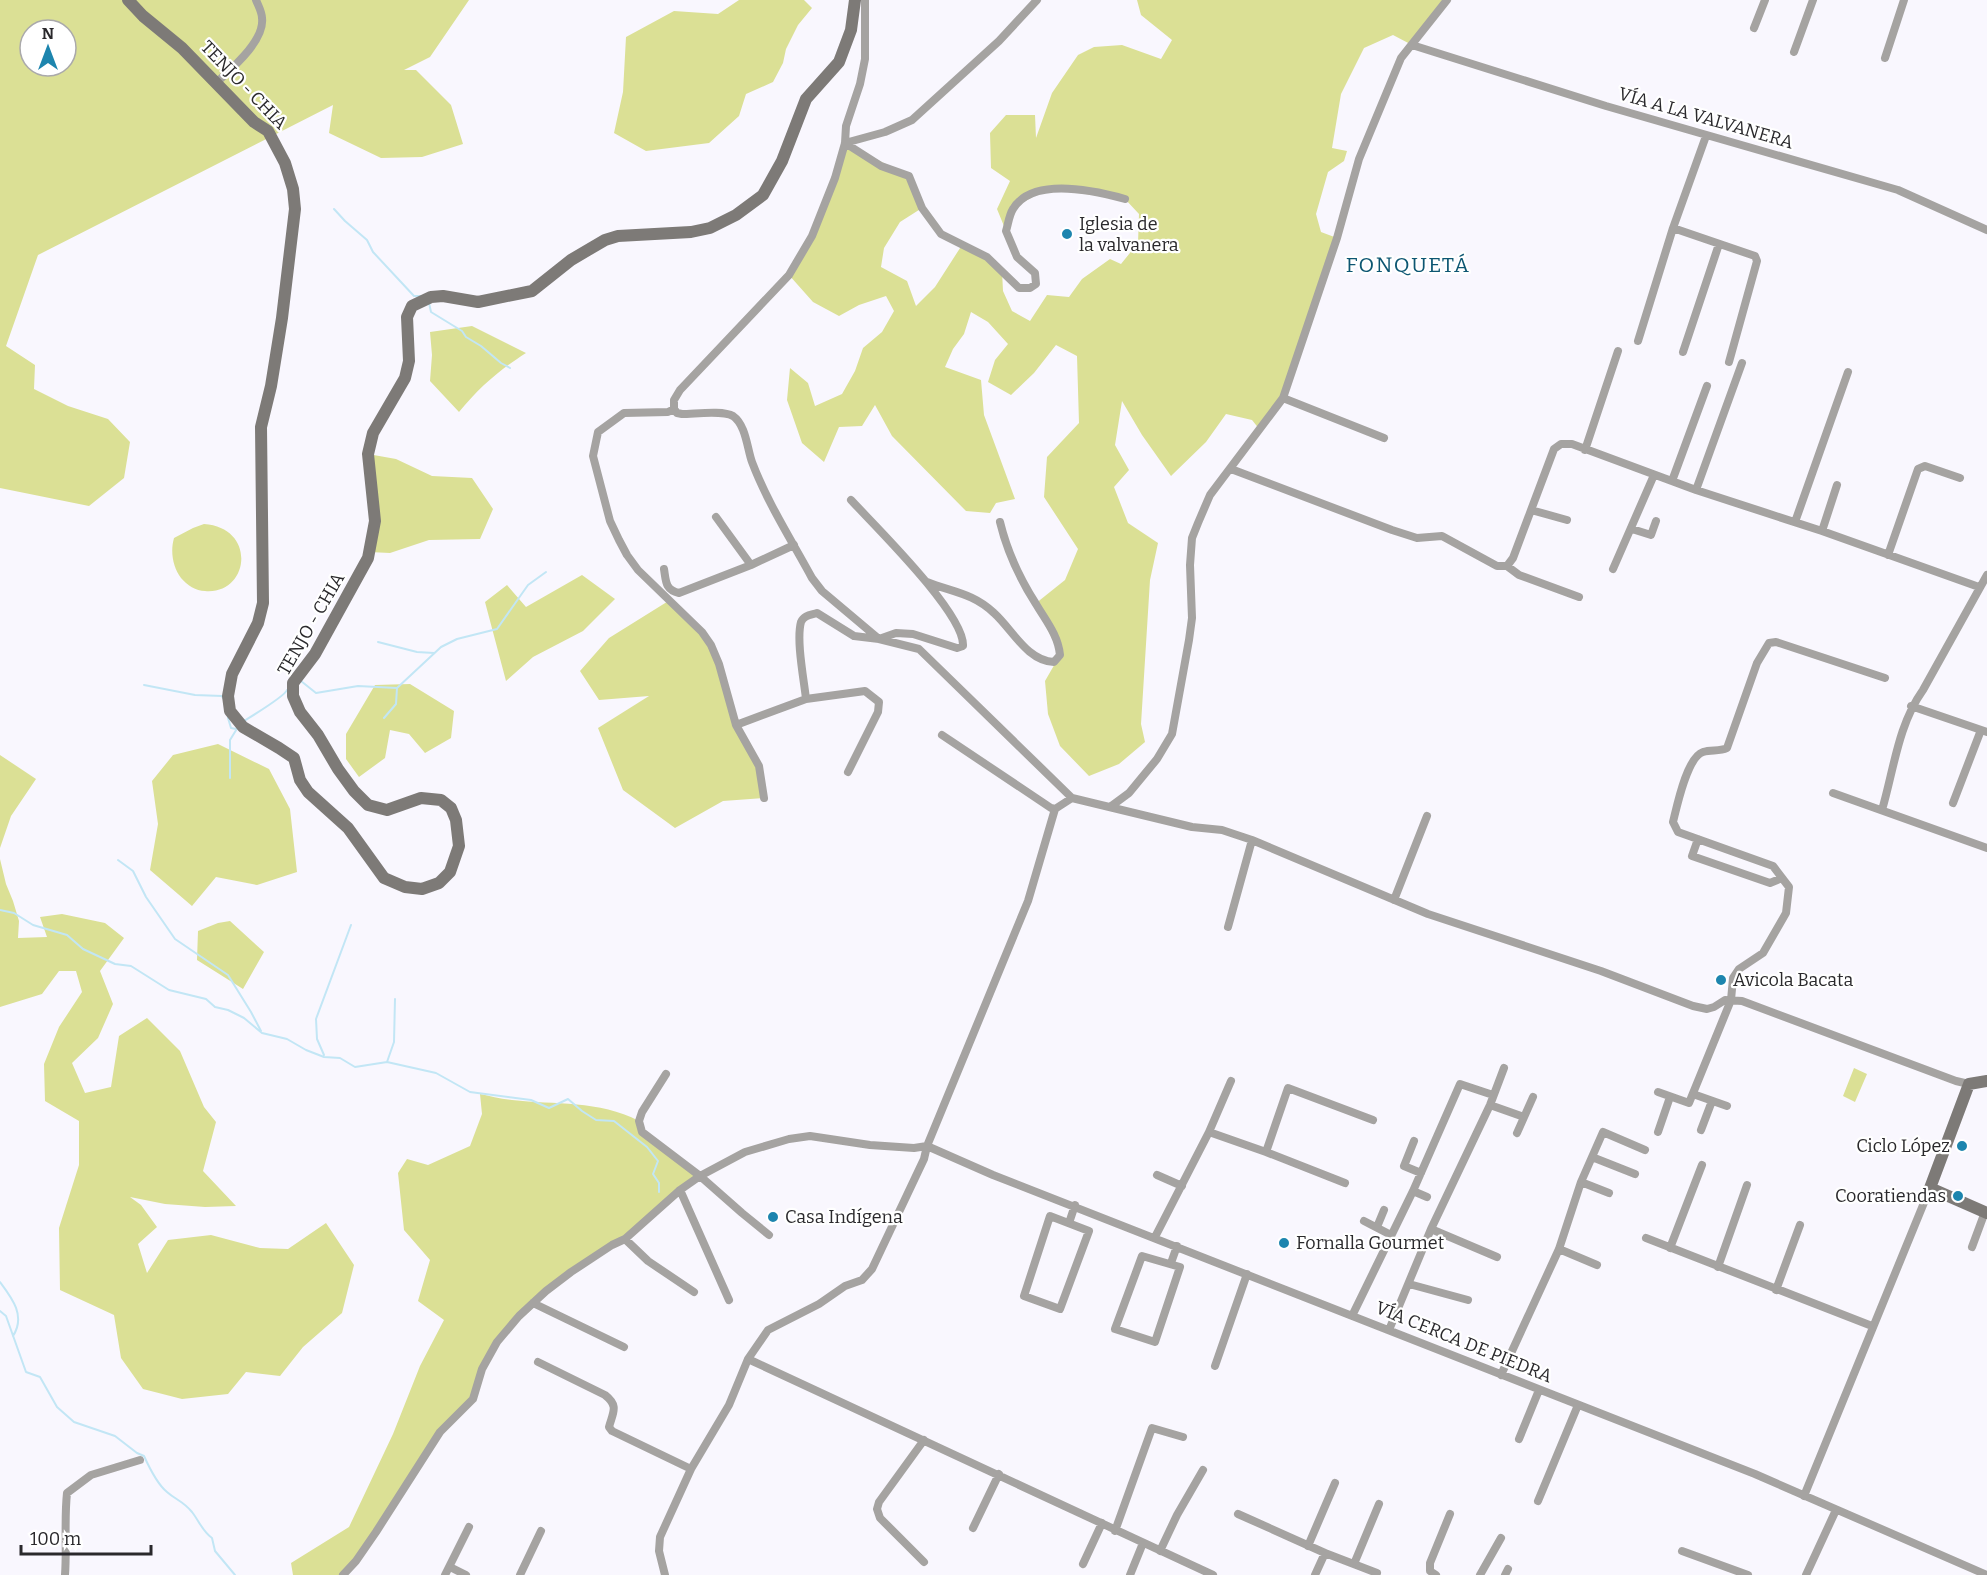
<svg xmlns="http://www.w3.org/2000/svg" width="1987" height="1575" font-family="Bitter,serif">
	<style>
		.green { fill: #dbe095; fill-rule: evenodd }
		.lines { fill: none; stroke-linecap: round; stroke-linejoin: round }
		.stream { stroke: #c2e6f5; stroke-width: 2 }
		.street { stroke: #a5a3a1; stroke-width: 8 }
		.secondary { stroke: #7d7a77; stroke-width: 12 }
		.poi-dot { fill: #1d85ae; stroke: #fff; stroke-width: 2 }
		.labels { text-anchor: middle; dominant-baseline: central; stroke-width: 4.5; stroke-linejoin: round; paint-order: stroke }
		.street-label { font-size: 18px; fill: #2a292c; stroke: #fff }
		.poi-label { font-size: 18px; fill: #2a292c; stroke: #fff; text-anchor: start }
		.quarter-label { font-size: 21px; letter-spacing: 1.5px; fill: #0d5672; stroke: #fff }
	</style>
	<rect width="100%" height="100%" fill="#f9f7fe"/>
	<path class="green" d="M0,0H469L430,57L404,70H416L451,105L463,144L422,157L381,158L329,133L333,105L38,255L6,346L35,365L34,389L68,406L108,419L130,442L124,478L89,506L0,488ZM30,30H66V66H30Z
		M739,0H804L812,8L798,25L786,49L783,63L773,82L746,94L739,116L709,143L646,151L614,133L623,92L626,37L674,11L718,14Z
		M1137,0H1447L1412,45L1393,35L1364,48L1341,94L1332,148L1347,151L1344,161L1328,172L1316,214L1321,232L1337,238L1283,398L1260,430L1252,420L1226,414L1206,442L1171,476L1142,435L1122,401L1115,445L1129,470L1114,487L1128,523L1158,543L1150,580L1141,724L1145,742L1119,764L1089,776L1060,746L1048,714L1045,681L1060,655L1035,604L1065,580L1078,549L1044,497L1047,457L1079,423L1077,356L1056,345L1034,373L1011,395L988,382L995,360L1008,344L988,322L971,312L964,334L953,349L945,367L981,380L984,415L1015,499L996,503L990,513L966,511L892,436L875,405L862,426L839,427L824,462L802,443L787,400L790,368L808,383L815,406L842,394L855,371L863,348L882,332L894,311L886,296L859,305L839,316L813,302L789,275L812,236L845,143L909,176L922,208L900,222L884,248L881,267L907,281L916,306L935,287L962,245L1002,271L1003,291L1012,311L1030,321L1047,295L1069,297L1082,279L1110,259L1121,264L1138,243L1139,214L1125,199L1047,189L1013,208L1006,231L997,209L1010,181L991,168L990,133L1006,115H1035L1036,138L1052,93L1078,55L1094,47L1122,45L1161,59L1172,40L1141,15Z
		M472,326L526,353C498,371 480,387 459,412L430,381L432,355L430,332Z
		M368,454L396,459L432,476L472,478L493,509L480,539L429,540L390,553L369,552L372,543Z
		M204,524C258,528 249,595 205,591C196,591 187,585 181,578C173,567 170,552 174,538L193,528Z
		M582,575L615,599L583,631L533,657L506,681L485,602L507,585L526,607Z
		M670,600L711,645L729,702L759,766L764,798L723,801L675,828L623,790L598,728L649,696L599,700L580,671L609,638Z
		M410,684L454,711L451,738L425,753L409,734L390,730L385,758L359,777L346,759V734L375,685Z
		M218,744L269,769L290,809L297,872L257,885L216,877L192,906L150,870L158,824L152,781L173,755Z
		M0,755L36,779L11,816L0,848Z
		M0,859L6,884L13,901L19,921L18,938L47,937L40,917L62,914L105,923L124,938L100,971L113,1004L98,1038L72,1063L85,1093L111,1087L119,1036L147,1018L180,1051L204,1107L216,1122L203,1171L236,1206L205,1207L165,1204L130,1197L141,1205L157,1227L138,1244L147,1273L168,1240L211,1235L260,1248L288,1249L326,1223L354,1265L342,1313L303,1347L280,1376L246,1372L228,1394L182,1399L143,1389L121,1358L114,1315L60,1290L59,1228L79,1165V1121L45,1101L44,1064L59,1027L82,992L76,971H59L42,994L0,1007Z
		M230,921L264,952L243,989L197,960L198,931L218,923Z
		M1854,1068L1867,1074L1855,1102L1843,1096Z
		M480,1094C490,1096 501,1099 512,1100C555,1105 599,1100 639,1121L642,1132L700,1176L625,1239L571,1272L497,1342L473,1399L440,1432L343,1575H293L291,1563L349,1527L393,1434L420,1366L444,1320L418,1301L430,1260L404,1230L398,1173L407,1159L428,1165L470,1146L482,1114Z"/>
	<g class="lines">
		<path class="stream" d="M334,209L345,221L367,240L373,252L414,296H421
			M429,303L431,312L462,331L466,337L481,346L501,363L510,368
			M378,642L417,652L434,653
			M301,681L316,693L358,686L397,688L441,647L457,639L497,629L528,585L546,572
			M144,685L195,695L222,696L223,698
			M228,718L231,728L236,729
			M384,718L396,704L397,688
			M244,721C252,716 285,696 287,690
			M230,778V740L238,727
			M118,860L133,871L146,897L175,939L228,975L251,1012L261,1031
			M0,910L14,913L33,925L67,935L83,949L115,964L131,966L169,990L206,999L215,1007L228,1010L244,1018L262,1033L287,1039L306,1050L324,1057L340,1058L355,1067L387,1062L436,1073L470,1092L531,1100L549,1108L568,1099L582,1111L596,1120L614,1121L647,1147L658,1161L653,1174L659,1183V1192
			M324,1055L317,1039L316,1019L351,925
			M387,1062L394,1042L395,999
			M0,1282C12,1298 26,1316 13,1336
			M0,1311L6,1316L26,1372L40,1377L57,1407L74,1422L115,1436L137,1453L144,1456C149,1467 157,1484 167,1492C176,1500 183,1501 192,1512C199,1521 203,1532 212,1538L215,1551L235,1575"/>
		<path class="street" d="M1754,28L1765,0
			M1412,45L1606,106L1898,190L1987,230
			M1794,52L1813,0
			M1885,58L1904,0
			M216,83C231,69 265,41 262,18C262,12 258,5 256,0
			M845,143L881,166L909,176L922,208L941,234L987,257L1019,288H1030L1036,284L1035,273L1017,257L1006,231C1008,225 1009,215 1013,209C1033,176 1096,191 1125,199
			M845,143L885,132L912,120L999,41L1037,0
			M1673,228L1755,256L1757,261L1729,362
			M1638,341L1673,228L1706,136
			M1683,352L1719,244
			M1283,398L1384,438
			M674,409L668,412L624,413L598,432L593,456L610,521L619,540L627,555L638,570L702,632L711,645L719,664L736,725L806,699C804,680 796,640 801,622C804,615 811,615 817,613L854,636L879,639L896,633L913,634L957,648L963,646C965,614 875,526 851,500
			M674,409L677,413L682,414C695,414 723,410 733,416C746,425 747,448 752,462C767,502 792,541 812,578L822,591L879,639L919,649L1072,798
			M674,409V400L680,390L789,275L812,236L835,178L845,143L846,126L860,84L865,59V0
			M1585,450L1618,351
			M1231,469L1392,530L1417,538L1442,536L1497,566H1507L1513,558L1554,449L1561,444H1572L1696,490L1822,531L1979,587
			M1672,481L1707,386
			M1696,490L1742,363
			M1531,510L1567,520
			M716,517L751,565
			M1795,522L1848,372
			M1632,529L1651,535L1656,521
			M1822,531L1837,485
			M1888,555L1918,469L1925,466L1960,478
			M1507,566L1519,575L1579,597
			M664,569C666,581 665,590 679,593L751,565L794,545
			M1613,569L1654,475
			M927,582C952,592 973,593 994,613C1012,629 1027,661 1054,662L1060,655C1058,635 1046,621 1036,604C1020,579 1007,551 1000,522
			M806,699L865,691L879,702L878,712L848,772
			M1911,706L1987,732
			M736,725L759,766L764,798
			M942,735L1051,808L1055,809
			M1833,793L1987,848
			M1953,803L1981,730
			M1110,807L1129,793L1157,759L1172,734L1189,640L1192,618L1190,565L1192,538L1198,523L1210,495L1283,398L1337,238L1359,159L1401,58L1447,0
			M1882,810C1894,769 1898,725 1923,690L1987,575
			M1698,839L1692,856L1770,883L1782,878
			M1394,900L1427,816
			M1228,927L1252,840
			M666,1074L642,1112L639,1121L642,1132L700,1176L742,1213L769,1235
			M1658,1092L1689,1103L1731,1000L1733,978L1739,969L1763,953L1786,913L1789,887L1773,866L1678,832L1673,822C1677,806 1687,757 1703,752C1711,749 1719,752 1727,748L1757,663L1769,643L1776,642L1885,678
			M1693,1094L1727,1106
			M1490,1105L1524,1117
			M1701,1130L1712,1101
			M1209,1132L1231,1081
			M1658,1132L1670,1097
			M1517,1133L1533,1097
			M1414,1141L1404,1166L1421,1173
			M927,1146L993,1175L1755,1474L1987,1575
			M1266,1152L1288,1088L1373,1120
			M1592,1157L1635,1174
			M1157,1175L1182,1186
			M1581,1182L1609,1193
			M680,1190L729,1300
			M1413,1191L1427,1197
			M1050,1216L1089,1231L1060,1309L1024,1296Z
			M1364,1221L1391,1235
			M1069,1223L1075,1205
			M1377,1227L1384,1210
			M1431,1229L1497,1257
			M1155,1237L1209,1132L1266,1152L1345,1183
			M1646,1238L1872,1326
			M625,1239L648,1261L694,1292
			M1972,1247L1985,1212
			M1670,1248L1702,1165
			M1559,1249L1597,1265
			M1142,1256L1180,1267L1155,1342L1115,1329Z
			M1171,1263L1177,1246
			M1718,1267L1747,1185
			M1409,1284L1468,1300
			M1776,1290L1800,1225
			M533,1303L624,1347
			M1352,1316L1413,1191L1460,1084L1493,1095
			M1389,1330L1431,1229L1490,1105L1504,1068
			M748,1359L1213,1575
			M538,1362L605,1395C619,1406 613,1412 609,1427L612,1431L691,1469
			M1215,1366L1247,1274
			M1501,1375L1559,1249L1581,1182L1603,1132L1645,1150
			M1519,1439L1539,1390
			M924,1440L879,1502L877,1509L880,1518L924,1562
			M1804,1496L1930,1188
			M1538,1501L1578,1405
			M1238,1514L1325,1553L1377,1573
			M973,1528L999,1474
			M1115,1531L1152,1428L1183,1437
			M1308,1546L1335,1483
			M1160,1551L1177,1515L1203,1470
			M1682,1551L1748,1575
			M1083,1564L1102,1523
			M1354,1564L1379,1504
			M450,1567L466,1575
			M65,1575C67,1548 64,1521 67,1493L91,1475L140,1460
			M343,1575L356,1561L376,1532L440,1432L473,1399L482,1369L497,1342L519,1316L546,1291L571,1272L612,1245L625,1239L680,1190L700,1176L745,1152L789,1139L810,1136L870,1145L914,1148L927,1146
			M445,1575L469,1527
			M520,1575L541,1531
			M665,1575L659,1551L660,1537L691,1469L729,1405L748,1359L768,1330L819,1304L845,1286L862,1280L872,1269L924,1159L927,1146L1028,901L1055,809L1072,798L1192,827L1222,830L1252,840L1428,914L1601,971L1693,1006L1707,1009L1714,1007L1725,1000L1742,1001L1956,1081L1969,1084
			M1130,1575L1143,1543
			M1315,1575L1325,1553
			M1436,1575L1430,1571V1563L1450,1514
			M1480,1575L1501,1538
			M1505,1575L1508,1569
			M1806,1575L1836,1510"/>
		<path class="secondary" d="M128,0L143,16L182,48L254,122L268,131L285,163L293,189L295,209L282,318L271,386L261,427L263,603L258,623L232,674L228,696L230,711L243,727L279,748L294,758L300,780L308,792L348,828L384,878L405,887L422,889L439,883L450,872L459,846L456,820L451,808L441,800L421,798L387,810L368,805L354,791L338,769L318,735L300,712L293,696V683L315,654L368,558L375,521L368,454L373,433L405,378L409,361L407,317L412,306L431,297L443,296L478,302L532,291L571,260L605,240L618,236L691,232L710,228L736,215L763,195L782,161L806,99L839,62L851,30L855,0
			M1987,1081L1969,1084L1930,1188L1987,1213"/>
	</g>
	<g class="poi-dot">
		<circle cx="1067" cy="234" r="6"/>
		<circle cx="1721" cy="980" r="6"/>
		<circle cx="1962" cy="1146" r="6"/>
		<circle cx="1958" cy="1196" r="6"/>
		<circle cx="773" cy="1217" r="6"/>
		<circle cx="1284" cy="1243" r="6"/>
	</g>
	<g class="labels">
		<g class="street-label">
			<text transform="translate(244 85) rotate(46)">TENJO - CHIA</text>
			<text transform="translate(1706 118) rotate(16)">VÍA A LA VALVANERA</text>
			<text transform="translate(311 624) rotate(-60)">TENJO - CHIA</text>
			<text transform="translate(1464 1342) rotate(22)">VÍA CERCA DE PIEDRA</text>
		</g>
		<g class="poi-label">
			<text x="1079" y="224">Iglesia de<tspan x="1079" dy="21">la valvanera</tspan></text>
			<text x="1733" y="980">Avicola Bacata</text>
			<text x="1950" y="1146" text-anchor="end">Ciclo López</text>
			<text x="1946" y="1196" text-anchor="end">Cooratiendas</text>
			<text x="785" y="1217">Casa Indígena</text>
			<text x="1296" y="1243">Fornalla Gourmet</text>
		</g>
		<g class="quarter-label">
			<text x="1408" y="265">FONQUETÁ</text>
		</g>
	</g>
	<g transform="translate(48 48)"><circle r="28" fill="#ffffff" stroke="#aaa9ab" stroke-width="1.5"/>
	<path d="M0-4.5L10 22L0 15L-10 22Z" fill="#1d85ae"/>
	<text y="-9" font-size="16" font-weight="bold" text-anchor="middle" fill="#2a292c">N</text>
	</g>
	<path d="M21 1545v9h130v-9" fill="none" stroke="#2a292c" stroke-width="3"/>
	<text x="30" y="1545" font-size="18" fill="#2a292c" stroke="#ffffff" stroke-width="4.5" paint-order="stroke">100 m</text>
</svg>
